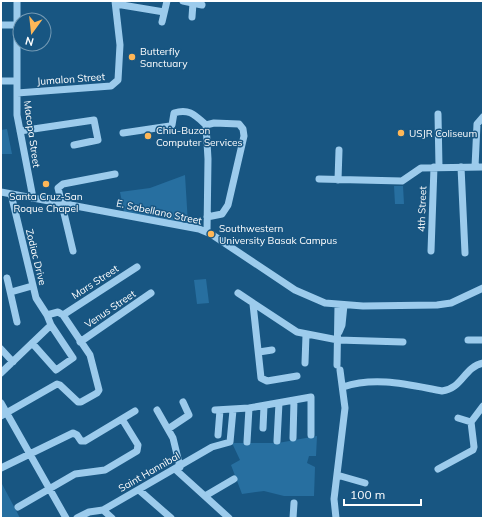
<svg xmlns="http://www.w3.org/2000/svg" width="484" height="519" font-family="Mulish,sans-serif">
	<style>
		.green { fill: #276fa0 }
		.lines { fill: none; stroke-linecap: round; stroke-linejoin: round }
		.minor { stroke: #9ccbec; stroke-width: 7 }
		.poi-dot { fill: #ffb757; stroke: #185682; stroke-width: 1.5 }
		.labels { text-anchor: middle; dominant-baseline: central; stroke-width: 3; stroke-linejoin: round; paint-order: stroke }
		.poi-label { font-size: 10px; fill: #fff; stroke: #185682; text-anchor: start }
		.street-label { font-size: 10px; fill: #fff; stroke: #185682 }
	</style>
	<rect width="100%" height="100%" fill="#185682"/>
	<path class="green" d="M7,129L12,154H1V130Z
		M185,175L188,224L124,212L120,192L150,188Z
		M394,186H403L404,204H395Z
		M206,279L209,303L197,304L194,280Z
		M317,436L316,456H309L307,463L315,467L314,496H284L264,491L242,494L231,465L240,460L232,443H278Z
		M1,482L20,518H1Z"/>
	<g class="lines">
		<path class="minor" d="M17,1V115L33,198
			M183,1L202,5
			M116,4L164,12
			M192,17L193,3
			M162,22L167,1
			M1,25H17
			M1,81H16
			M17,93L111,86L118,80L120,45L115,1
			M438,114L439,167
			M20,131L94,120L98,140L74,145
			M123,133L170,126L172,125L174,113C189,108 195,115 206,125
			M461,167L465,253
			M475,167L477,124L483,117
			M319,179L402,181L421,168L483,167
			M338,180L339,150
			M1,192L199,229L211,234L295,290L325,303L363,306L437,305L451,303L483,288
			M11,194L36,298L47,315L51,325L73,358L56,370L32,343
			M207,217L222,214L228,205L244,136L243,129L239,124L214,123L206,125L208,159L207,232
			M73,251L58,188L63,184L115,174
			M431,251L434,167
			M7,278L17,322
			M11,292L32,286
			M238,293L297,332L338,340L403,342
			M253,304L261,378L267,381L297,376
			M63,315L137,267
			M339,332L342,325L344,305
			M468,340H483
			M80,342L151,293
			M1,349L13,362
			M259,352L272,350
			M305,363L306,335
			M337,365L338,305
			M1,373L51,325
			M343,387C376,376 409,385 442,391C462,389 464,367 483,363
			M1,403L66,518
			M157,410L173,438L180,467
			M215,410L249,408L311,397V435
			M1,416L57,384L60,385L78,402H81L97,393L99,390L90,355L63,315L58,312L47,315
			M458,418L471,422
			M263,428L264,406
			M168,429L189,415L183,402
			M218,435L220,410
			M293,438L294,400
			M277,441L279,403
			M247,442L249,408
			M1,468L73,433L77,435L81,441H85L135,411
			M438,469L473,450L474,447L471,422L483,406
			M176,470L229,518
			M337,475L365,483
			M139,490L171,518
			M205,496L234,479
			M18,507L75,474L105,470L137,451L138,445L122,419
			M103,510L112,518
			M77,518L89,512L103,510L212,447L230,442L233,410
			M293,518L294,503
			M336,518L334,499L345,408L340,370"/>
	</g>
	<g class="poi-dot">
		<circle cx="132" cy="57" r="4"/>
		<circle cx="401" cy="133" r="4"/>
		<circle cx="148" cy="136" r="4"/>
		<circle cx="46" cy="184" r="4"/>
		<circle cx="211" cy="234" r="4"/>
	</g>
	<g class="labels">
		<g class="poi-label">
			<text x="140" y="51">Butterfly<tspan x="140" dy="12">Sanctuary</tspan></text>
			<text x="156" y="130">Chiu-Buzon<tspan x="156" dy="12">Computer Services</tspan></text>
			<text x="409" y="133">USJR Coliseum</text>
			<text x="46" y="196" text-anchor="middle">Santa Cruz-San<tspan x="46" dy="12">Roque Chapel</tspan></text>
			<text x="219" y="228">Southwestern<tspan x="219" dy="12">University Basak Campus</tspan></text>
		</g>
		<g class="street-label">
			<text transform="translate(71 79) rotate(-4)">Jumalon Street</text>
			<text transform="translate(32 134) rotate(82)">Macopa Street</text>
			<text transform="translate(422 209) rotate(-88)">4th Street</text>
			<text transform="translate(159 212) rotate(12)">E. Sabellano Street</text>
			<text transform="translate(36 257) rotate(76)">Zodiac Drive</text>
			<text transform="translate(95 282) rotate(-33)">Mars Street</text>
			<text transform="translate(110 309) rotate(-34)">Venus Street</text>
			<text transform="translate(149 472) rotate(-30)">Saint Hannibal</text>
		</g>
	</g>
	<rect width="484" height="519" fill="none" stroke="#ffffff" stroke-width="4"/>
	<g transform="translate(32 32) rotate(195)"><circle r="19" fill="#185682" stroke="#749ab4"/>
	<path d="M0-3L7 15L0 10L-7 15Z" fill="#ffb757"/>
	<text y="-6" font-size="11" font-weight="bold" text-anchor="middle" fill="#ffffff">N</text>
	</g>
	<path d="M344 499v6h77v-6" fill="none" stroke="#ffffff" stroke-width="2"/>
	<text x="350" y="499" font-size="12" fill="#ffffff" stroke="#185682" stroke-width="3" paint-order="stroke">100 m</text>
</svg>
